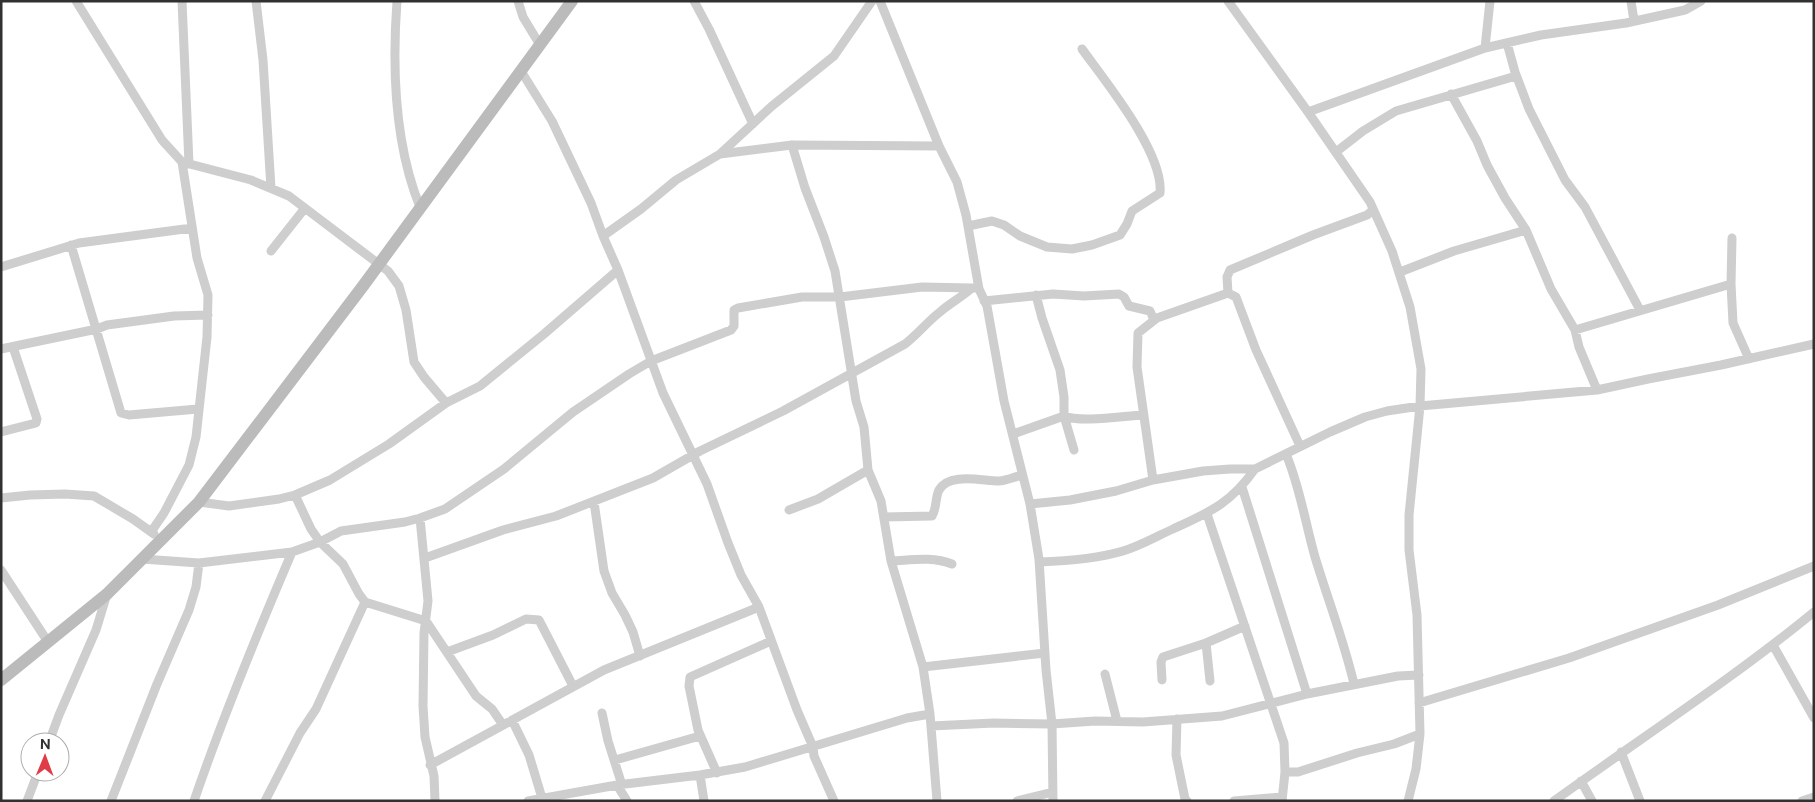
<svg xmlns="http://www.w3.org/2000/svg" width="1815" height="802" font-family="'Public Sans',sans-serif">
	<style>
		.lines { fill: none; stroke-linecap: round; stroke-linejoin: round }
		.street { stroke: #cecece; stroke-width: 9 }
		.secondary { stroke: #bbb; stroke-width: 12 }
	</style>
	<rect width="100%" height="100%" fill="#fff"/>
	<g class="lines">
		<path class="street" d="M76,1L162,140L182,162L251,180L289,196L388,271L399,286L406,310L414,362L424,377L446,403
			M182,1L189,164
			M256,1L263,60L271,188
			M397,1C392,69 394,143 420,207
			M518,1L523,17L540,45
			M694,1L709,29L753,124
			M880,1L939,146L957,182L966,215L979,289L987,306L1004,401L1030,504L1039,559L1046,670L1052,724L1053,801
			M1228,1L1308,112L1370,202L1392,251L1410,307L1421,369L1420,406L1409,515V550L1417,615L1420,734L1416,769L1408,801
			M1631,1L1634,21
			M1507,43L1515,72L1529,109L1565,180L1585,207L1640,310
			M1485,48L1490,1
			M521,71L552,121L591,203L603,236L618,270L663,393L707,484L728,543L741,575L759,607L797,710L813,747L814,756L834,801
			M1451,94L1477,141L1487,165L1505,198L1526,230L1551,289L1575,330L1579,347L1597,390
			M1308,112L1485,48L1541,35L1626,23L1685,10L1701,1
			M792,145L805,188L824,237L835,271L856,401L864,427L868,470L881,501L891,561L923,667L930,714L937,801
			M1336,152L1363,131L1396,111L1516,76
			M720,154L792,145L939,146
			M968,226L992,221L1004,225L1020,236L1047,247L1072,249L1092,245L1120,235L1127,224L1132,211L1160,193C1164,153 1105,81 1082,49
			M603,236L641,209L676,180L720,154L772,106L834,56L872,1
			M1732,238L1731,284L1733,323L1749,359
			M71,245L121,413L129,415L198,409
			M271,251L305,208
			M1,267L79,243L192,228
			M1400,272L1454,251L1526,230
			M1228,293L1227,277L1230,270L1313,235L1367,215L1373,210
			M1036,295L1042,318L1060,370L1064,397V416L1074,450
			M984,301L1053,294L1084,296L1119,294L1124,297L1129,306L1150,311L1154,320
			M1575,330L1731,284
			M1,349L97,329L107,325L174,316L208,315
			M1,432L36,423L37,419L13,347
			M1013,434L1064,416C1081,423 1123,416 1143,415
			M1286,454C1300,487 1305,522 1315,557C1328,600 1344,641 1354,684
			M1153,480L1137,367L1138,333L1157,318L1228,293L1236,297L1256,350L1300,446
			M1242,487L1307,694
			M295,495L311,529L320,542L343,564L359,594L365,602L426,621L476,696L492,709L503,725
			M1,498L30,495L65,494L94,496L133,519L154,534
			M199,502L229,506L279,499L295,495L330,480L389,444L446,403L480,386L544,334L618,270
			M594,502L604,571L612,593L625,615L633,632L640,656
			M1030,504L1070,500L1116,491L1153,480L1203,471L1230,469H1255L1330,432L1365,417L1387,411L1420,406L1597,390L1648,379L1721,365L1814,344
			M789,510L818,499L868,470
			M1207,514L1284,743L1285,772L1282,801
			M884,517L932,516C937,508 935,498 939,490C949,472 982,481 999,481C1006,481 1014,477 1022,475
			M420,518L428,601L424,633L423,706L425,737L434,776L435,801
			M151,532L164,513L189,465L196,437L207,337L208,295L197,258L182,162
			M425,558L503,530L556,516L653,478L700,451L783,411L905,344C918,334 928,321 940,312C950,303 962,297 972,288H974
			M142,559L199,563L292,552L320,542L341,531L405,522L420,518L445,509L504,469L573,412L629,374L651,361L731,330L734,326V310L738,308L802,297H840L922,287L972,288
			M891,561C912,560 932,556 952,564
			M1039,562C1067,561 1096,559 1123,551C1140,546 1157,536 1173,529C1210,512 1230,504 1255,469
			M1,570L48,642
			M1206,643L1210,681
			M1773,645L1814,718
			M447,652L493,635L526,619L539,620L573,686
			M923,667L1045,653
			M1105,674L1117,721
			M1162,680L1161,662L1163,657L1206,643L1245,626
			M1419,703L1569,658L1718,605L1814,566
			M602,713L608,741L622,785
			M1177,719L1176,755L1185,799L1187,801
			M512,720L529,755L542,798
			M931,726L994,723L1052,724L1095,721L1143,722L1222,716L1307,694L1398,676L1419,675
			M49,742L59,715L96,630L107,594
			M1621,752L1640,801
			M615,760L700,736
			M430,765L604,670L759,607
			M1285,772H1298L1357,753L1394,744L1420,734
			M717,773L698,730L689,686L690,677L771,641
			M700,775L704,801
			M1581,781L1592,801
			M617,785L627,801
			M27,801L38,772
			M111,801L157,684L189,610L196,587L199,563
			M194,801C223,716 257,634 292,552
			M265,801L300,733L316,709L365,602
			M528,801L617,785L700,775L745,767L907,718L930,714
			M1017,801L1053,792
			M1234,801L1282,797
			M1554,801C1641,738 1731,680 1814,612
			M1802,801L1814,797"/>
		<path class="secondary" d="M1,680L107,594L199,502L363,286L572,1"/>
	</g>
	<rect width="1815" height="802" fill="none" stroke="#313131" stroke-width="5"/>
	<g transform="translate(45 757) rotate(1)"><circle r="24" fill="#ffffff" stroke="#adadad"/>
	<path d="M0-4L9 19L0 12L-9 19Z" fill="#df3c47"/>
	<text y="-8" font-size="14" font-weight="bold" text-anchor="middle" fill="#313131">N</text>
	</g>
</svg>
